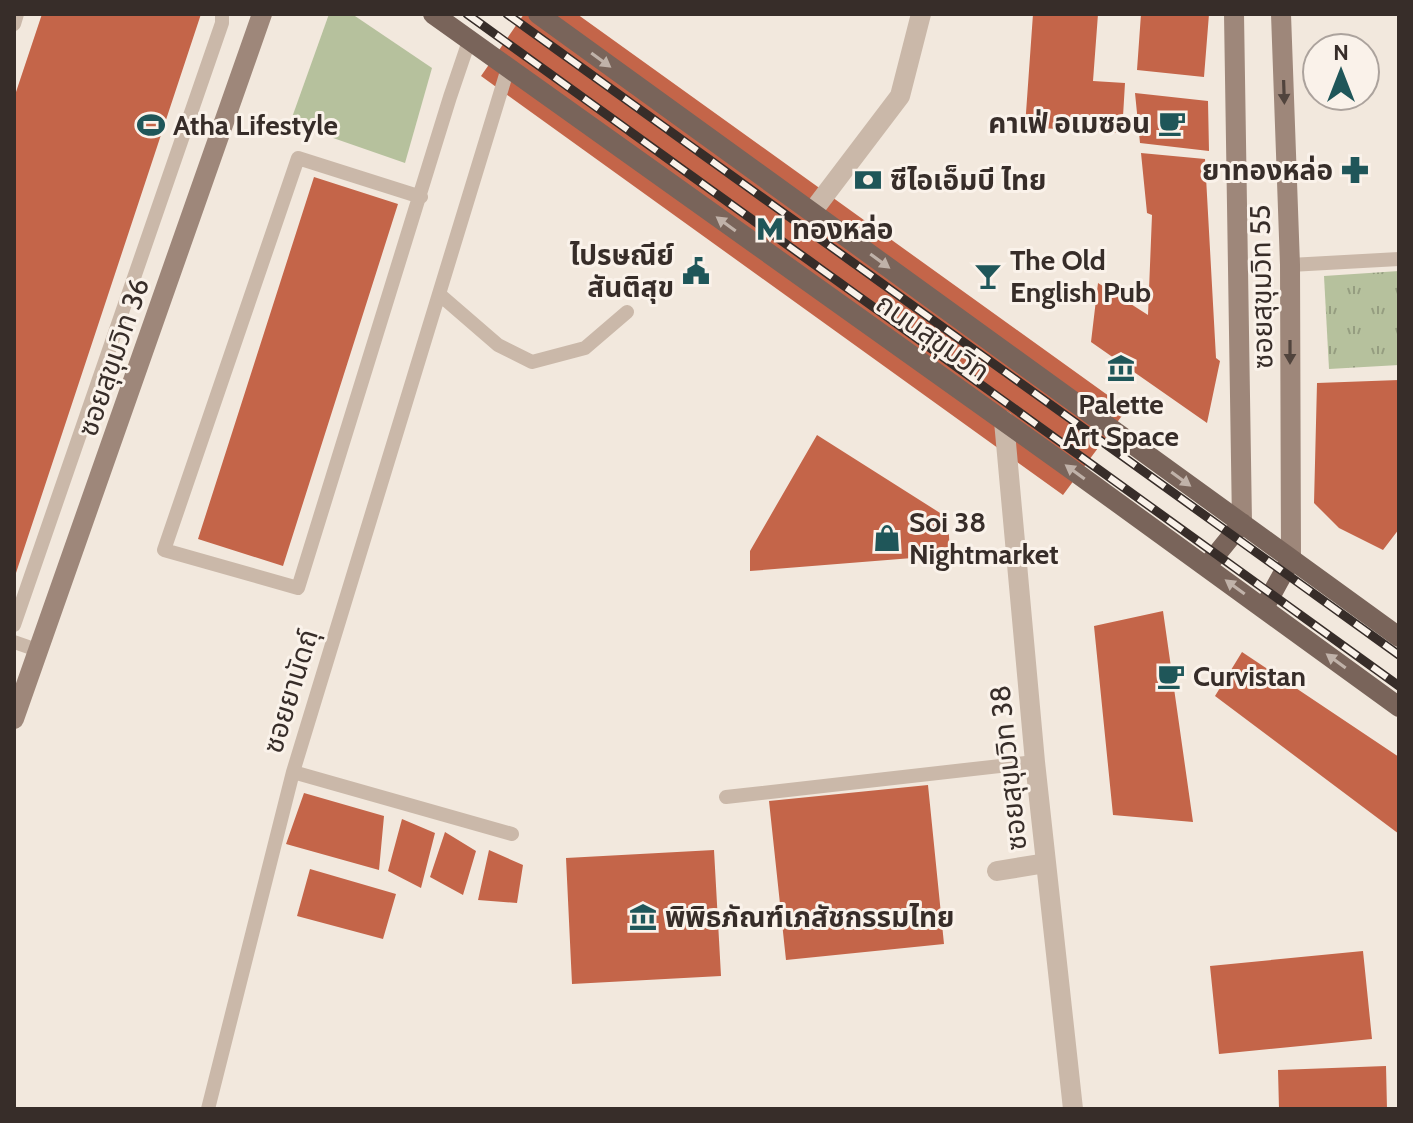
<svg xmlns="http://www.w3.org/2000/svg" width="1413" height="1123" font-family="Cabin,'Noto Sans Thai',sans-serif">
	<style>
		.park { fill: url(#park-tufts) }
		.garden { fill: #b6c19d }
		.building { fill: #c46549 }
		.lines { fill: none; stroke-linecap: round; stroke-linejoin: round }
		.lane { stroke: #cab8a9; stroke-width: 14 }
		.street { stroke: #cab8a9; stroke-width: 20 }
		.secondary { stroke: #9e877a; stroke-width: 20 }
		.primary { stroke: #79645a; stroke-width: 20 }
		.rail-casing { stroke: #372d29; stroke-width: 9 }
		.rail { stroke: #faf2ea; stroke-width: 6; stroke-dasharray: 18; stroke-linecap: butt }
		.oneway { fill: #c0b2a9 }
		.oneway2 { fill: #51443d }
		.labels { text-anchor: middle; dominant-baseline: central; stroke-width: 6; stroke-linejoin: round; paint-order: stroke }
		.poi-label { font-size: 28px; font-weight: bold; fill: #372d29; stroke: #faf2ea; text-anchor: start }
		.street-label { font-size: 28px; fill: #372d29; stroke: #faf2ea }
	</style>
	<defs>
		<pattern id="park-tufts" width="24" height="20" patternUnits="userSpaceOnUse" patternTransform="scale(2)"><rect width="24" height="20" fill="#b6c19d"/><path d="M3 7l-1-3M5 7V3M7 7l1-3M15 17l-1-3M17 17v-4M19 17l1-3" fill="none" stroke="#959d80"/></pattern>
	</defs>
	<rect width="100%" height="100%" fill="#f2e8dd"/>
	<path class="park" d="M1399,271V365L1329,369L1324,276Z"/>
	<path class="garden" d="M329,14H352L432,68L405,163L290,123Z"/>
	<path class="building" d="M42,14H201L15,576L14,98Z
		M524,14H577L1127,409L1063,495L481,76Z
		M1033,14H1098L1093,81L1125,83L1122,133L1025,127Z
		M1141,14H1209L1204,77L1137,70Z
		M1135,93L1208,101L1209,151L1140,143Z
		M1141,153L1205,159L1216,358L1220,361L1207,423L1091,342L1098,283L1148,315L1152,215L1147,213Z
		M314,177L398,204L283,566L198,539Z
		M1399,380V529L1383,550L1339,528L1314,503L1317,383Z
		M817,435L948,518L950,555L750,571V551Z
		M1163,611L1193,822L1113,815L1094,626Z
		M1242,652L1399,757V834L1215,696Z
		M928,785L944,944L786,960L769,801Z
		M304,793L384,816L379,870L286,844Z
		M402,819L435,833L421,888L388,871Z
		M445,832L476,851L463,895L430,877Z
		M489,850L523,865L517,903L478,900Z
		M714,850L721,976L572,984L566,858Z
		M310,869L396,894L383,939L297,916Z
		M1363,951L1372,1039L1219,1054L1210,966Z
		M1386,1066L1387,1109H1279L1278,1070Z"/>
	<g class="lines">
		<path class="lane" d="M14,24L17,14
			M421,197L298,158L164,550L298,588L450,97L469,41
			M1290,265L1399,259
			M439,294L498,345L532,362L585,348L627,312
			M14,625L222,23V14
			M14,642L40,651
			M293,772L512,834
			M726,797L1035,762
			M208,1109L293,772L508,68"/>
		<path class="street" d="M812,212L900,96L921,14
			M1004,421L1035,762L1073,1109
			M997,871L1046,863"/>
		<path class="secondary" d="M1234,14L1242,523
			M1281,14L1290,265L1291,559
			M14,719L262,14"/>
		<path class="primary" d="M433,14L1078,474L1399,707
			M538,14L1399,637
			M1207,566L1242,523
			M1264,608L1291,559"/>
		<g class="rail-casing">
			<path id="rail" d="M467,14L1399,686
				M507,14L1399,655"/>
		</g>
		<use href="#rail" class="rail"/>
	</g>
	<defs><path id="oneway-solid" d="M-6-.8H1V-3.2L6.5 0L1 3.2V.8H-6Z" transform="scale(2)"/></defs>
	<g class="oneway">
		<use href="#oneway-solid" transform="translate(601 60) rotate(36)"/>
		<use href="#oneway-solid" transform="translate(726 224) rotate(-144)"/>
		<use href="#oneway-solid" transform="translate(880 261) rotate(36)"/>
		<use href="#oneway-solid" transform="translate(1075 472) rotate(-144)"/>
		<use href="#oneway-solid" transform="translate(1181 479) rotate(36)"/>
		<use href="#oneway-solid" transform="translate(1235 587) rotate(-144)"/>
		<use href="#oneway-solid" transform="translate(1336 661) rotate(-144)"/>
	</g>
	<g class="oneway2">
		<use href="#oneway-solid" transform="translate(1284 92) rotate(88)"/>
		<use href="#oneway-solid" transform="translate(1290 352) rotate(90)"/>
	</g>
	<defs>
		<g id="cafe-bare" transform="scale(2.16)"><path d="M-5.5-4.5H6V0H3Q3 3.5 0 3.5H-2.5Q-5.5 3.5-5.5 0ZM3-3.2v2h1.7v-2ZM-6 4.5H4V6H-6Z" fill="#1f5659" stroke="#faf2ea" stroke-width="2.5" paint-order="stroke"/></g>
		<g id="stadium-bare" transform="scale(2.16)"><path d="M0-5a6.5 5 0 1 0 0 10a6.5 5 0 1 0 0-10ZM-3.5-1.8h7v3.6h-7Z" fill="#1f5659" stroke="#faf2ea" stroke-width="2.5" paint-order="stroke"/></g>
		<g id="pharmacy-bare" transform="scale(2.16)"><path d="M-2-6h4v4h4v4h-4v4h-4v-4h-4v-4h4Z" fill="#1f5659" stroke="#faf2ea" stroke-width="2.5" paint-order="stroke"/></g>
		<g id="bank-bare" transform="scale(2.16)"><path d="M-6-4H6V4H-6ZM0-2.3a2.3 2.3 0 1 0 0 4.6a2.3 2.3 0 1 0 0-4.6Z" fill="#1f5659" stroke="#faf2ea" stroke-width="2.5" paint-order="stroke"/></g>
		<g id="metro-bare" transform="scale(2.16)"><path d="M-5.5 5V-5H-3L0 0L3-5H5.5V5H3V-.5L0 4L-3-.5V5Z" fill="#1f5659" stroke="#faf2ea" stroke-width="2.5" paint-order="stroke"/></g>
		<g id="civic-bare" transform="scale(2.16)"><path d="M-.6-6.5H3V-4.5H.6V-3L4-1V1h2V6H-6V1h2V-1L-.6-3ZM-1.2 2.5V6h2.4V2.5Z" fill="#1f5659" stroke="#faf2ea" stroke-width="2.5" paint-order="stroke"/></g>
		<g id="bar-bare" transform="scale(2.16)"><path d="M-6-5H6L.8 .8V4.5H3.5V6h-7V4.5H-.8V.8Z" fill="#1f5659" stroke="#faf2ea" stroke-width="2.5" paint-order="stroke"/></g>
		<g id="museum-bare" transform="scale(2.16)"><path d="M0-6L6-3V-2H-6V-3ZM-5-1h2V3h-2ZM-1-1h2V3h-2ZM3-1h2V3H3ZM-6 4H6V6H-6Z" fill="#1f5659" stroke="#faf2ea" stroke-width="2.5" paint-order="stroke"/></g>
		<g id="shop-bare" transform="scale(2.16)"><path d="M-5-2.5h2.3a2.7 3.5 0 0 1 5.4 0H5L5.5 6h-11ZM-1.5-2.5h3a1.5 2.3 0 0 0-3 0Z" fill="#1f5659" stroke="#faf2ea" stroke-width="2.5" paint-order="stroke"/></g>
	</defs>
	<g fill-rule="evenodd">
		<use href="#cafe-bare" x="1172" y="123"/>
		<use href="#stadium-bare" x="151" y="125"/>
		<use href="#pharmacy-bare" x="1355" y="170"/>
		<use href="#bank-bare" x="868" y="180"/>
		<use href="#metro-bare" x="770" y="229"/>
		<use href="#civic-bare" x="696" y="271"/>
		<use href="#bar-bare" x="988" y="276"/>
		<use href="#museum-bare" x="1121" y="368"/>
		<use href="#shop-bare" x="887" y="538"/>
		<use href="#cafe-bare" x="1171" y="676"/>
		<use href="#museum-bare" x="643" y="917"/>
	</g>
	<g class="labels">
		<g class="poi-label">
			<text x="1150" y="123" text-anchor="end">คาเฟ่ อเมซอน</text>
			<text x="173" y="125">Atha Lifestyle</text>
			<text x="1333" y="170" text-anchor="end">ยาทองหล่อ</text>
			<text x="890" y="180">ซีไอเอ็มบี ไทย</text>
			<text x="792" y="229">ทองหล่อ</text>
			<text x="674" y="255" text-anchor="end">ไปรษณีย์<tspan x="674" dy="32">สันติสุข</tspan></text>
			<text x="1010" y="260">The Old<tspan x="1010" dy="32">English Pub</tspan></text>
			<text x="1121" y="404" text-anchor="middle">Palette<tspan x="1121" dy="32">Art Space</tspan></text>
			<text x="909" y="522">Soi 38<tspan x="909" dy="32">Nightmarket</tspan></text>
			<text x="1193" y="676">Curvistan</text>
			<text x="665" y="917">พิพิธภัณฑ์เภสัชกรรมไทย</text>
		</g>
		<g class="street-label">
			<text transform="translate(1261 287) rotate(-91)">ซอยสุขุมวิท 55</text>
			<text transform="translate(933 337) rotate(35)">ถนนสุขุมวิท</text>
			<text transform="translate(113 357) rotate(-71)">ซอยสุขุมวิท 36</text>
			<text transform="translate(290 691) rotate(-73)">ซอยยานัดถุ์</text>
			<text transform="translate(1008 768) rotate(-96)">ซอยสุขุมวิท 38</text>
		</g>
	</g>
	<rect width="1413" height="1123" fill="none" stroke="#372d29" stroke-width="32"/>
	<g transform="translate(1341 72)"><circle r="38" fill="#faf2ea" stroke="#aca39d" stroke-width="2"/>
	<path d="M0-6L14 30L0 20L-14 30Z" fill="#1f5659"/>
	<text y="-12" font-size="22" font-weight="bold" text-anchor="middle" fill="#372d29">N</text>
	</g>
</svg>
